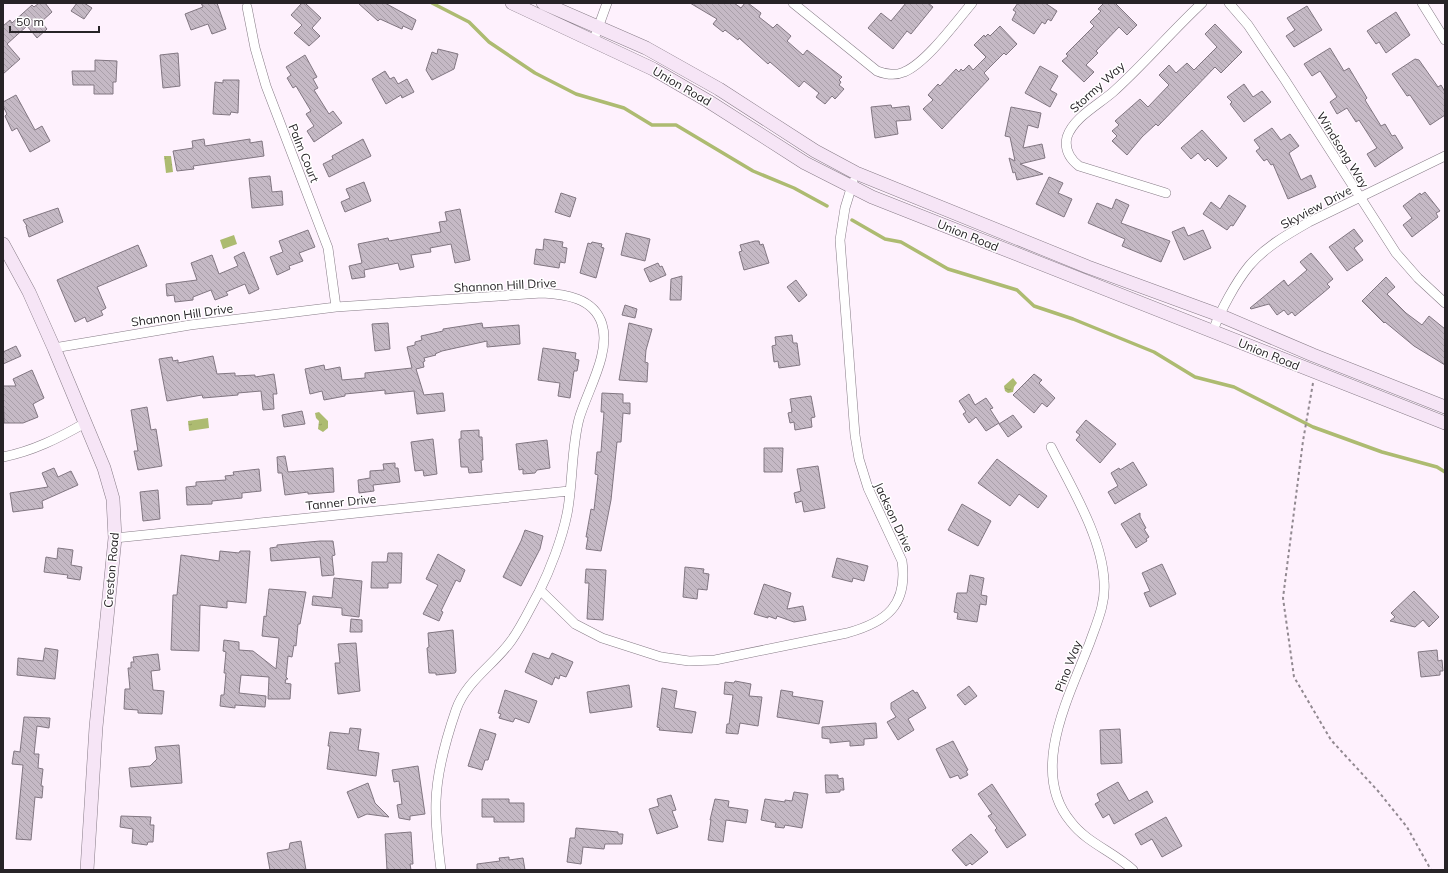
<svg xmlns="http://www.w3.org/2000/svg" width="1448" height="873" font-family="Mulish,sans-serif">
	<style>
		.water { fill: url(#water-ripples) }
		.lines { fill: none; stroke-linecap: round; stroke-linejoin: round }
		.stream { stroke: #adbb71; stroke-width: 3.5 }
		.building { fill: url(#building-back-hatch); stroke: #817681 }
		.street-casing { stroke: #877c87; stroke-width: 10 }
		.secondary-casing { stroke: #877c87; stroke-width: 14 }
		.path { stroke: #928991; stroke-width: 2; stroke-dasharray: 3 3; stroke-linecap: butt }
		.street { stroke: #fff; stroke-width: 9 }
		.secondary { stroke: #f6e5f6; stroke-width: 13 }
		.labels { text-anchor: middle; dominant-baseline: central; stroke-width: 3; stroke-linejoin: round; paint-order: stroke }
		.street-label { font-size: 12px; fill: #272327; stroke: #fff }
	</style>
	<defs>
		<pattern id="water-ripples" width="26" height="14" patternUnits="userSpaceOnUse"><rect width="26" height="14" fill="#adbb71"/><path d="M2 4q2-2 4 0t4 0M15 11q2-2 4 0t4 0" fill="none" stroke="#95a062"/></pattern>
		<pattern id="building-back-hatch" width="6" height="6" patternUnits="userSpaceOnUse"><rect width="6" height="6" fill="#c5b9c5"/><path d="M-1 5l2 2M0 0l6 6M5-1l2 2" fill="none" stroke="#a99fa9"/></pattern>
	</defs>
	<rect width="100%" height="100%" fill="#fef1fd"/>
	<path class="water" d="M164,156H171L173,172L166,173Z
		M234,235L237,244L223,249L220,240Z
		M1013,378L1017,383L1014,387L1013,392L1008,393L1005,391L1004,386Z
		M319,412L328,421V428L323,432L318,429L319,421L316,418L315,413Z
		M208,418L209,428L189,431L188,421Z"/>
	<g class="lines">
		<path class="stream" d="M432,3L469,22L489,42L535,73L576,94L624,108L652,125H676L753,171L794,188L827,206
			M852,220L885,239L901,242L948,269L1017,290L1034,306L1073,319L1154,352L1195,377L1234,387L1313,427L1382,452L1437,467L1445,472"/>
	</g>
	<path class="building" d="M39,3H45L52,12L41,22L47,29L37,38L27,26L7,44L20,59L3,74V26L10,20L12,23L32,5L34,7Z
		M77,3H84L92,8L84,19L71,11Z
		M201,3H217L226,29L212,34L208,24L191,30L185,14L203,7Z
		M302,3H305L321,18L312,28L320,36L309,46L294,33L302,25L291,15Z
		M358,3H385L416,20L412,30L403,26L402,29L380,19L378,21Z
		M690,3H734L741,8L745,3H748L761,13L759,17L773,28L777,24L791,36L787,41L803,55L807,50L842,77L839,80L841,82L839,85L844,89L835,99L832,96L825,104L816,97L819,93L804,81L799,87L770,62L768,64L739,38L738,40L725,30L723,32L713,24L717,19Z
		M906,3H928L933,7L911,34L907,31L893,49L868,28L881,13L891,21Z
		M1018,3H1045L1057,11L1051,21L1048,19L1045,24L1042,22L1034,34L1012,20L1016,12L1013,10Z
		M1104,3H1115L1137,25L1127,35L1119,27L1096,51L1098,53L1086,65L1094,72L1084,82L1062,61L1068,56L1066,54L1094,26L1090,22L1101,11L1098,9Z
		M1307,6L1322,30L1294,47L1286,36L1295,30L1287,18Z
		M1396,12L1410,35L1386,53L1379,42L1376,44L1367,31Z
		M1215,24L1242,52L1221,73L1215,67L1158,126L1156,124L1142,137L1127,155L1112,141L1117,136L1112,131L1119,125L1115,121L1140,99L1148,107L1169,85L1159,75L1169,65L1176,73L1187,63L1194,70L1217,47L1205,34Z
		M1000,26L1017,44L1006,55L1004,53L984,73L989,79L942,129L923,109L933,100L928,95L938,84L940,86L956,69L959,72L961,69L963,71L969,65L973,70L986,57L974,45L984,35L985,37L988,34L990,36Z
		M1330,48L1344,71L1349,68L1367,98L1365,100L1381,126L1385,124L1392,136L1395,135L1403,148L1375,167L1367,154L1377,148L1359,120L1356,122L1347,108L1337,114L1330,102L1337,97L1320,71L1312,76L1304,64Z
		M438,49L458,54L454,69L432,80L426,70L432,52L437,54Z
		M178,53L180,86L163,88L160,55Z
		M305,55L317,77L313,79L318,88L314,90L329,114L333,111L342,123L314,142L307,131L314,126L306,114L311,111L296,86L293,88L287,78L291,75L286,67Z
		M1415,59L1419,60L1438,87L1441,85L1445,92V115L1430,125L1410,95L1407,96L1392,74Z
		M95,60L117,61L116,82H113V94H94V85H73L72,71H95Z
		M1040,66L1058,76L1050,90L1057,94L1050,107L1025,93Z
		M385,71L390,79L394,77L398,84L407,79L414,92L402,98L401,95L386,104L372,79Z
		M223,80H239L238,113L231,112L230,115L213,114L215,82L223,83Z
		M1244,84L1253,97L1262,91L1271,102L1244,122L1230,104L1232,102L1227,97Z
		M16,95L35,130L42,126L50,141L30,152L17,128L12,131L5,116L7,114L3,106V102Z
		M891,105L892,108L909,106L911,120L896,121L898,134L875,138L871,107Z
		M1011,107L1041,113L1038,128L1028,125L1023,148L1042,144L1045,158L1020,164L1043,174L1017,180L1015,172L1013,173L1009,158L1015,161L1010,137L1005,136Z
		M1272,128L1281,140L1290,134L1299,146L1289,153L1301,180L1311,175L1316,187L1288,199L1273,164L1271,165L1267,159L1264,161L1256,151L1260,148L1254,140Z
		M1202,130L1227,158L1217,167L1208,158L1205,161L1198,153L1191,159L1181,148Z
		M204,139L205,146L250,139V143L262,141L264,156L193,166L194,169L177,171L173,151L193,148L192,141Z
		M363,139L371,156L329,177L323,164L333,159L332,156Z
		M270,176L272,192L282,191L283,205L252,208L249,178Z
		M1049,177L1063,183L1058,193L1072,199L1064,217L1036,204Z
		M364,182L371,201L345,212L341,202L350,198L346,189Z
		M1425,192L1440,211L1436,213L1438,217L1412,237L1403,225L1412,218L1403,206L1420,193L1421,195Z
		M561,193L576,198L570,217L555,212Z
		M1229,195L1246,206L1233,226L1231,225L1227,230L1203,214L1211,202L1220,209Z
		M1116,199L1129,205L1121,223L1170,241L1161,262L1122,246L1125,239L1088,223L1097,203L1112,209Z
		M58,208L63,222L29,237L26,226H27L23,220Z
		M460,209L470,260L455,263L451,244L430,248L431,252L411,255L414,267L400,270L398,263L364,270L365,277L352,279L349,266L362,263L358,244L388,238L389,241L441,232L439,222L447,221L445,212Z
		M1184,227L1188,236L1203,230L1211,248L1184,260L1172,232Z
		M1354,229L1363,241L1354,248L1363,260L1347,271L1329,247Z
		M308,230L315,247L299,253L303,261L289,266L290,269L277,275L270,257L283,252L279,241Z
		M626,233L650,239L645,261L621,255Z
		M544,239L563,242L562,247L567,248L565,263L560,262L559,268L534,264L536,249L543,250Z
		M755,241H759L760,245L763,244L769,263L744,270L739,252L742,251L740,245Z
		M592,242L602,244L601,247L604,248L596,278L580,273L588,243L591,244Z
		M138,245L147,266L97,287L106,308L101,311L103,315L87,322L85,317L75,322L57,280Z
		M244,252L259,289L249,294L245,284L226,292L228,295L215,300L211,290L193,297V300L175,302L174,295L167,296L166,284L197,280L191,263L212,255L219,274L238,266L234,257Z
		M1311,253L1333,279L1327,284L1330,287L1323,293L1295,316L1292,312L1288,315L1284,310L1277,315L1269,304L1251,309L1250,308L1284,280L1288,286L1307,270L1300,262Z
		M658,263L660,267L662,266L666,275L650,282L644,269Z
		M682,276L681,300H670L671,279Z
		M1386,277L1395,287L1387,294L1406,313L1422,325L1429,316L1445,329V365L1414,346L1385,322L1384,323L1362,301Z
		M796,280L807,295L799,302L787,287Z
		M625,305L637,309L635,318L622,315Z
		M388,323L390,349L375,351L372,324Z
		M482,323L483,328L519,325L520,344L487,347V341L442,351L435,354L436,355L424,358L425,361L423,362L424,367L416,369L424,395L443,393L445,411L417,414L414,391L385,394V390L345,394V396L324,400L322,391L310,394L305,369L324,365L325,370L340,367L342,380L365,378V373L412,368L407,347L415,345V342L422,340L421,336L443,331V329Z
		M629,323L652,329L646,350L645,362L648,363L647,382L619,380Z
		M792,335L793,343H797L800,365L779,368L778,361L774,362L772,346L776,345L775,337Z
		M16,346L21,356L3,364V352Z
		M543,348L576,353L575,359L579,360L577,371H574L570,398L558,396L560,383L538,380Z
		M213,356L217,374L235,373V376L255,375V377L274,374L277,394H273L274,409L263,410L261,391L238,393V395L203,398L202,395L167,401L159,359L172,357L173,361L178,360V363Z
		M32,370L44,398L33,404L38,417L23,423H4L3,386H16L13,379Z
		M1034,374L1042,380L1039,383L1055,398L1047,407L1042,403L1034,413L1013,395Z
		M602,393L623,394V403H630V414L623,413L621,442H617L611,500L601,551L586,549L588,537H586L591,509L594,510L598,475L595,474L597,452H601L604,412H601Z
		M969,394L975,405L986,398L993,408L990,409L999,423L986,431L976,417L969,423L963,414L966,412L959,401Z
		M811,396L815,417L811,418L812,427L795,430L794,422L790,423L788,413L792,412L790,399Z
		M147,407L151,430L156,429L162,466L138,470L134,451H138L131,410Z
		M302,411L305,424L284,427L282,415Z
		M1013,415L1022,427L1008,437L999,424Z
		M1086,420L1116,444L1100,463L1076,440L1080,435L1076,432Z
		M479,430V437H482L483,460H481L482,472L469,473L468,467H461L459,439H461V431Z
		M433,439L437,474L424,476L423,470L415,471L411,442Z
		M547,440L550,468L537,470L535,473L523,474V469L519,470L516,444Z
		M764,448H783L782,472H764Z
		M285,456L288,472L333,468L334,492L308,494V492L285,495L282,473H278L277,457Z
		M997,459L1047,496L1038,508L1019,494L1010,506L978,483Z
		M1133,462L1147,485L1115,504L1108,492L1118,486L1111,473L1119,468L1120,470Z
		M395,463V468H398L400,482L373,485L374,491L359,493L358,480L370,478V471L384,470L383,464Z
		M818,466L825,508L804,512L802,501L796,503L794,493L801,491L797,469Z
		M54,468L58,477L71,471L78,485L42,501L43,508L13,512L10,493L48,487L42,473Z
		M259,469L261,491L242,493V498L212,501V504L187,505L186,487L196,486V482L226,480L225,476L234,475L233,472Z
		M158,490L160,519L143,521L140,492Z
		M962,504L991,521L978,546L948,530Z
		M1140,513V517L1146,528L1144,529L1149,537L1146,539L1147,541L1136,548L1121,524Z
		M525,530L543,536L540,549L521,586L503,577L521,541Z
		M320,541H333L335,555L332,556L334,575L322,576L320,557L271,561L270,548L277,547V545Z
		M58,548L73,550L71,565L82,567L80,580L67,578L68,575L44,572L46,557L57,559Z
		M220,551L239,553L240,551H250L246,603L227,601V608L200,605L199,651L171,650L173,595H177L181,555L219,561Z
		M388,553H402L401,583H388V588H371L372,562H387Z
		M438,554L465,570L460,582L456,580L441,611L443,612L439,621L423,614L438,585L426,579Z
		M837,558L868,566L864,581L853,578L852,582L832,577Z
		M1162,564L1176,594L1150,607L1144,593L1150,591L1142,573Z
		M685,567L704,569L703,573L709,574L707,590L698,589L697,599L683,597Z
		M586,569L606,570L603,620L587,619L589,583H585Z
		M970,575L984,578L981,595L987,596L986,605L980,604L977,622L957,619L958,613L954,612L957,593H967Z
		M334,578L362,581L359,617L342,615V608L312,605L313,596L332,598Z
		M764,584L791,593L787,609L803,606L806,620L794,622L777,616L776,619L768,616V618L754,614Z
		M269,589L306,592L300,624H298L296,646L294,645L292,657L288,656L286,677L288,679H286L285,683L291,684L290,699H268L269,677L241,675L239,693L266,696L265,707L235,705V708L220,706L221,695H224L226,673H224L226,652L223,651L224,640L239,642V650L253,651L276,669L279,638L262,636L264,616L266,617Z
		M1414,591L1439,617L1429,627L1423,620L1415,627L1390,621L1395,617L1391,613Z
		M351,619L362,620V632H350Z
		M453,630L456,671L455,673L436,675V673H429L427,648L429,647L428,633Z
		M356,643L360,691L338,694L335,663H340L338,644Z
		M45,648L58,650L55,679L17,675L18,658L43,661Z
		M1437,650L1438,661L1442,660L1443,671H1440V675L1421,677L1418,652Z
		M533,653L549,659L552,653L573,662L566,677L560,675L559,679L555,677L552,685L525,672Z
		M158,654L160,670L151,671L153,690L164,691L162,714L138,713V710L124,709L125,689H130L128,668H131V662H134L133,657Z
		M735,681L751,684L749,696L762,697L758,726L740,723L738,734L726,733L727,724H729L733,695L724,694L725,682L734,683Z
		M629,685L632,707L590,713L587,692Z
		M969,686L977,696L965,705L957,695Z
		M662,688L677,691L674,708L696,712L692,733L659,730L660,728L657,727Z
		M505,690L537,701L529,723L515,718L513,722L499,718L501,714L498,713Z
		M781,690L793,692L792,696L823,701L819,724L777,717Z
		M913,690L915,693L917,692L926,708L908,719L914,730L898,740L887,722L896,717L891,709V703Z
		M24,717L50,718L49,728L37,726L34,754H39L38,768L43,769L41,786H43L42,798L35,797L31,840L16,839L23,765L12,764L14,751L20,752Z
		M876,723L877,738L864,739V745L850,746V741L830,743V739L822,738V727Z
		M350,728L361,729L358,750L379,753L376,776L327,769L330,746H328L330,732L349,734Z
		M480,729L496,734L488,760H485L482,770L468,766Z
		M1120,729L1122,763L1101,764L1100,730Z
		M953,741L968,770L966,771L968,775L960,779L958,775L950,778L936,749Z
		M179,745L182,783L131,787L129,768L150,766L157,759L155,747Z
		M418,766L425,814L410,816V820L399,818L397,805L402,804L399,781L394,782L392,770Z
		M825,775H838V779L843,778L844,790H840V792L826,793Z
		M1118,782L1129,801L1147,791L1153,802L1114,824L1109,814L1103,818L1095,804L1100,801L1097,794Z
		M368,783L375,803L389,817L367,814L358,818L347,792Z
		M992,784L1026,835L1007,848L995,830L997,828L988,816L992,814L978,794Z
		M794,792L808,794L802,828L785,825L784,828L775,827L776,823L761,820L765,799L785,802V800L792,801Z
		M671,795L676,810L672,811L678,827L657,834L649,809L659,806L657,799Z
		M482,799H509V803H524V822H494V817H482Z
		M715,799L729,801L728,807L748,810L746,823L726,820L723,842L708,840L711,820H710Z
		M121,816L151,817L150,825H154L153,842H148L147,845L132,843L133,829L120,827Z
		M1166,817L1182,846L1162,857L1152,839L1141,845L1135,834Z
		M576,828L618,832V834H623L622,844H605L604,849L583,847L581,864L567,862L570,838H575Z
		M411,832L413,864H410L411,870H387L385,834Z
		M971,834L988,852L972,865L970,863L966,866L952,850Z
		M301,841L306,870H270L267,853L289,849L290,843Z
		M509,857V860L523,858L525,870H477V864L500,861L499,858Z"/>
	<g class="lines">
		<g class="street-casing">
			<path id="street" d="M793,3L877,71C887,75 895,76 904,72C926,63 956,22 972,3
				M1229,3L1248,25L1285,80L1396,253L1418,278L1445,303
				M1422,3L1445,40
				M247,7L255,48L266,86L328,248L336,307
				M594,39L607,3
				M1166,193L1079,166C1070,159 1064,150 1067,137C1073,118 1098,105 1113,92C1144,64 1171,32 1202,3
				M1213,331C1220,311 1236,282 1249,266C1265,247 1288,234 1309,222L1445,156
				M54,348L190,325L336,307L542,293C565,294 594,298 602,324C611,353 587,391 579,419C571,450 573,484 567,514C562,539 550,570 539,592C530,608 522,626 511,641C494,665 466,681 456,710C446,739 437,771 436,801C435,824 438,847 441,870
				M1051,447C1071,487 1102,537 1104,581C1106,603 1097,622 1090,642C1070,695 1028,771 1071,822C1087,843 1114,852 1133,870
				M3,457C33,451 59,438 85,423
				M115,538L569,491
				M540,590L575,624L602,638L661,657L689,661L715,660L847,633C887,622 908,605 902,561L868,488L859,459L855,435L840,240L845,208L853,182"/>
		</g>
		<g class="secondary-casing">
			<path id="secondary" d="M512,3L653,69L708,101L805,163L872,197L1445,423
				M543,3L646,48L719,89L815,151L856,173L1088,267L1219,315L1313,355L1445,407
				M3,244L29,292L54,348L104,468L113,499L115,538L96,727L87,870"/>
		</g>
		<path class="path" d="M1313,383L1303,441L1283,598L1294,677L1331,740L1378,791L1407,827L1431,870"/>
		<use href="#street" class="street"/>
		<use href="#secondary" class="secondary"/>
	</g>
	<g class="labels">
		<g class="street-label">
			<text transform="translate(682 86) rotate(30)">Union Road</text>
			<text transform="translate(1097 87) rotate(-42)">Stormy Way</text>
			<text transform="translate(1343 150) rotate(58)">Windsong Way</text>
			<text transform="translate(304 153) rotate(68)">Palm Court</text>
			<text transform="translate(1316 207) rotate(-28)">Skyview Drive</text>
			<text transform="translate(968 235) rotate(22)">Union Road</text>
			<text transform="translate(505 285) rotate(-3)">Shannon Hill Drive</text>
			<text transform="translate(182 315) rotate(-8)">Shannon Hill Drive</text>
			<text transform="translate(1269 354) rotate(22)">Union Road</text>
			<text transform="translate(341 502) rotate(-6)">Tanner Drive</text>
			<text transform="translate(894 517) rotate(65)">Jackson Drive</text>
			<text transform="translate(111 570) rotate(-85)">Creston Road</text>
			<text transform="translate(1068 666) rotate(-69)">Pino Way</text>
		</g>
	</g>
	<rect width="1448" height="873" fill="none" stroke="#272327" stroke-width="8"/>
	<path d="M10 26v6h89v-6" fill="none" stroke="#272327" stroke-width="2"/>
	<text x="16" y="26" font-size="12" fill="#272327" stroke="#ffffff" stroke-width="3" paint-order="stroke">50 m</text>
</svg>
